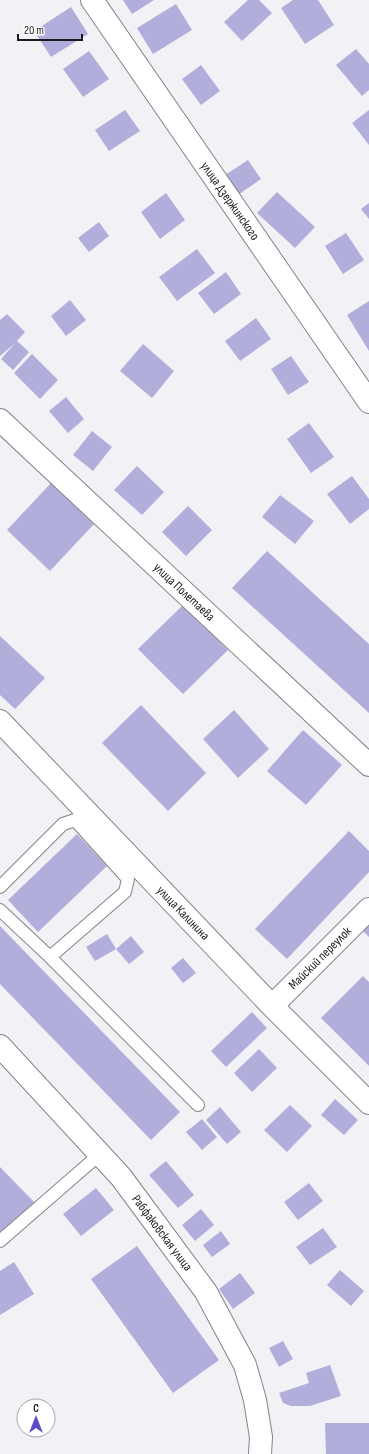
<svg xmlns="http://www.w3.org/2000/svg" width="369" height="1454" font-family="'Sofia Sans Condensed',sans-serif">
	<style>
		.building { fill: #b1aedc }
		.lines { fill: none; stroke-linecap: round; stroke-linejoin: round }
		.lane-casing { stroke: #848388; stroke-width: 14 }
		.street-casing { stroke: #848388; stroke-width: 24 }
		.lane { stroke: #fff; stroke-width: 12 }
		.street { stroke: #fff; stroke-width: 22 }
		.labels { text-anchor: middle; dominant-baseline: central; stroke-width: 4; stroke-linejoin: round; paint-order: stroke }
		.street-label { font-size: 13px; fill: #1b1b1d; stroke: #fff }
	</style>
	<rect width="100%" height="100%" fill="#f1f1f6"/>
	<path class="building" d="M123,0H154L132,14Z
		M248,0H259L272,13L242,41L224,22Z
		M293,0H318L334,25L305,44L281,8Z
		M176,4L192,30L153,54L137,28Z
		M71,7L88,34L51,57L34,31Z
		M356,49L369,64V90L362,96L336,65Z
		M89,51L109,79L83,97L63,69Z
		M201,65L220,91L201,105L182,79Z
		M125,110L140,131L109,151L95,130Z
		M369,110V145L352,123Z
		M248,160L261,179L235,197L222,177Z
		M277,192L315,227L295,248L257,213Z
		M166,193L185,220L160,239L141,212Z
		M369,203V219L361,209Z
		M99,222L109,236L89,252L78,238Z
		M346,233L364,260L343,274L325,246Z
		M197,249L215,273L177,301L159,277Z
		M226,272L241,294L214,314L198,293Z
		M70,300L86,320L66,336L51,316Z
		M369,301V351L347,315Z
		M7,314L25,332L17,341L29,352L13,370L1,359L15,343L0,356V320Z
		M256,318L271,339L240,361L225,341Z
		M143,344L174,371L152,398L120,371Z
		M32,354L58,380L40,399L14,373Z
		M291,356L309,382L288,395L271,369Z
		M66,397L84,419L68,433L49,411Z
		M309,423L334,457L311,473L287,439Z
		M92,431L112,447L93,471L73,455Z
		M137,466L164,492L142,515L114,490Z
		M352,476L369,499V509L350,524L327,494Z
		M51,483L94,524L50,571L7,530Z
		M280,495L314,521L295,544L262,517Z
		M188,506L212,530L186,556L162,532Z
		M267,551L369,644V713L232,588Z
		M183,605L228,650L183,694L138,649Z
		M0,636L45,678L15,709L0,695Z
		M141,705L206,773L168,811L102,743Z
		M234,710L269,749L238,778L203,739Z
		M303,730L342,765L306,805L267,771Z
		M349,831L369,851V872L287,959L255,929Z
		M77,834L107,866L38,932L8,900Z
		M0,926L180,1112L151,1140L0,984Z
		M369,926V937L363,931Z
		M107,934L116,949L95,961L86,947Z
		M131,936L144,952L129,964L116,949Z
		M183,958L196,973L183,983L171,968Z
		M363,976L369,982V1066L321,1018Z
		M252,1012L267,1028L226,1067L211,1051Z
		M259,1049L277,1068L252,1092L234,1073Z
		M335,1099L358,1120L344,1135L321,1115Z
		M290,1105L312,1126L287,1152L264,1130Z
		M220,1107L241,1132L227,1144L206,1120Z
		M202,1119L217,1137L202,1150L186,1132Z
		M166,1161L194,1195L178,1208L149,1175Z
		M0,1167L35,1203L0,1237Z
		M309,1183L323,1201L298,1220L284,1202Z
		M96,1188L114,1210L81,1236L63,1214Z
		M201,1209L214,1225L195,1241L182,1225Z
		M323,1228L337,1247L310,1265L296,1247Z
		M221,1231L230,1244L212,1257L203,1245Z
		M137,1246L219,1360L173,1393L91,1279Z
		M14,1262L34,1294L0,1315V1271Z
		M340,1270L364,1291L351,1306L327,1285Z
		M240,1273L255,1293L233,1309L219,1289Z
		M283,1341L293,1359L279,1367L269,1348Z
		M330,1365L341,1396L310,1406H291L283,1403L279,1393L309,1383L306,1373Z
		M325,1423H369V1454H326Z"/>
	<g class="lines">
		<g class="lane-casing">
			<path id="lane" d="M0,887L63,824L75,820L128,879L125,892L50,957
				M0,910L50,957L198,1105
				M0,1241L100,1154"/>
		</g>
		<g class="street-casing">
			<path id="street" d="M92,0L369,402
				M0,420L369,765
				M0,721L272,1006L369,1103
				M272,1006L369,909
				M0,1046L121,1177L206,1292L245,1365L255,1400L261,1437L260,1454"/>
		</g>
		<use href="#lane" class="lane"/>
		<use href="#street" class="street"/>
	</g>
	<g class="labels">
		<g class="street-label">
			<text transform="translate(230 201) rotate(55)">улица Дзержинского</text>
			<text transform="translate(184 592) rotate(43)">улица Полетаева</text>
			<text transform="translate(183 913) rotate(46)">улица Калинина</text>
			<text transform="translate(320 958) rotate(-45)">Майский переулок</text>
			<text transform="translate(162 1233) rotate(53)">Рабфаковская улица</text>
		</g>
	</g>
	<g transform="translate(36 1418)"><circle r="19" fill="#ffffff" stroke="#a4a4a5"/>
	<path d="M0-3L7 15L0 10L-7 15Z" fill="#5b4dc6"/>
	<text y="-6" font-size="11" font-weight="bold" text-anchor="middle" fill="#1b1b1d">С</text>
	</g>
	<path d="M18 34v6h64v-6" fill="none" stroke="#1b1b1d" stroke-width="2"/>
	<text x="24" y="34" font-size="12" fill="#1b1b1d" stroke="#ffffff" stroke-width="3" paint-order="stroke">20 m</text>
</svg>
